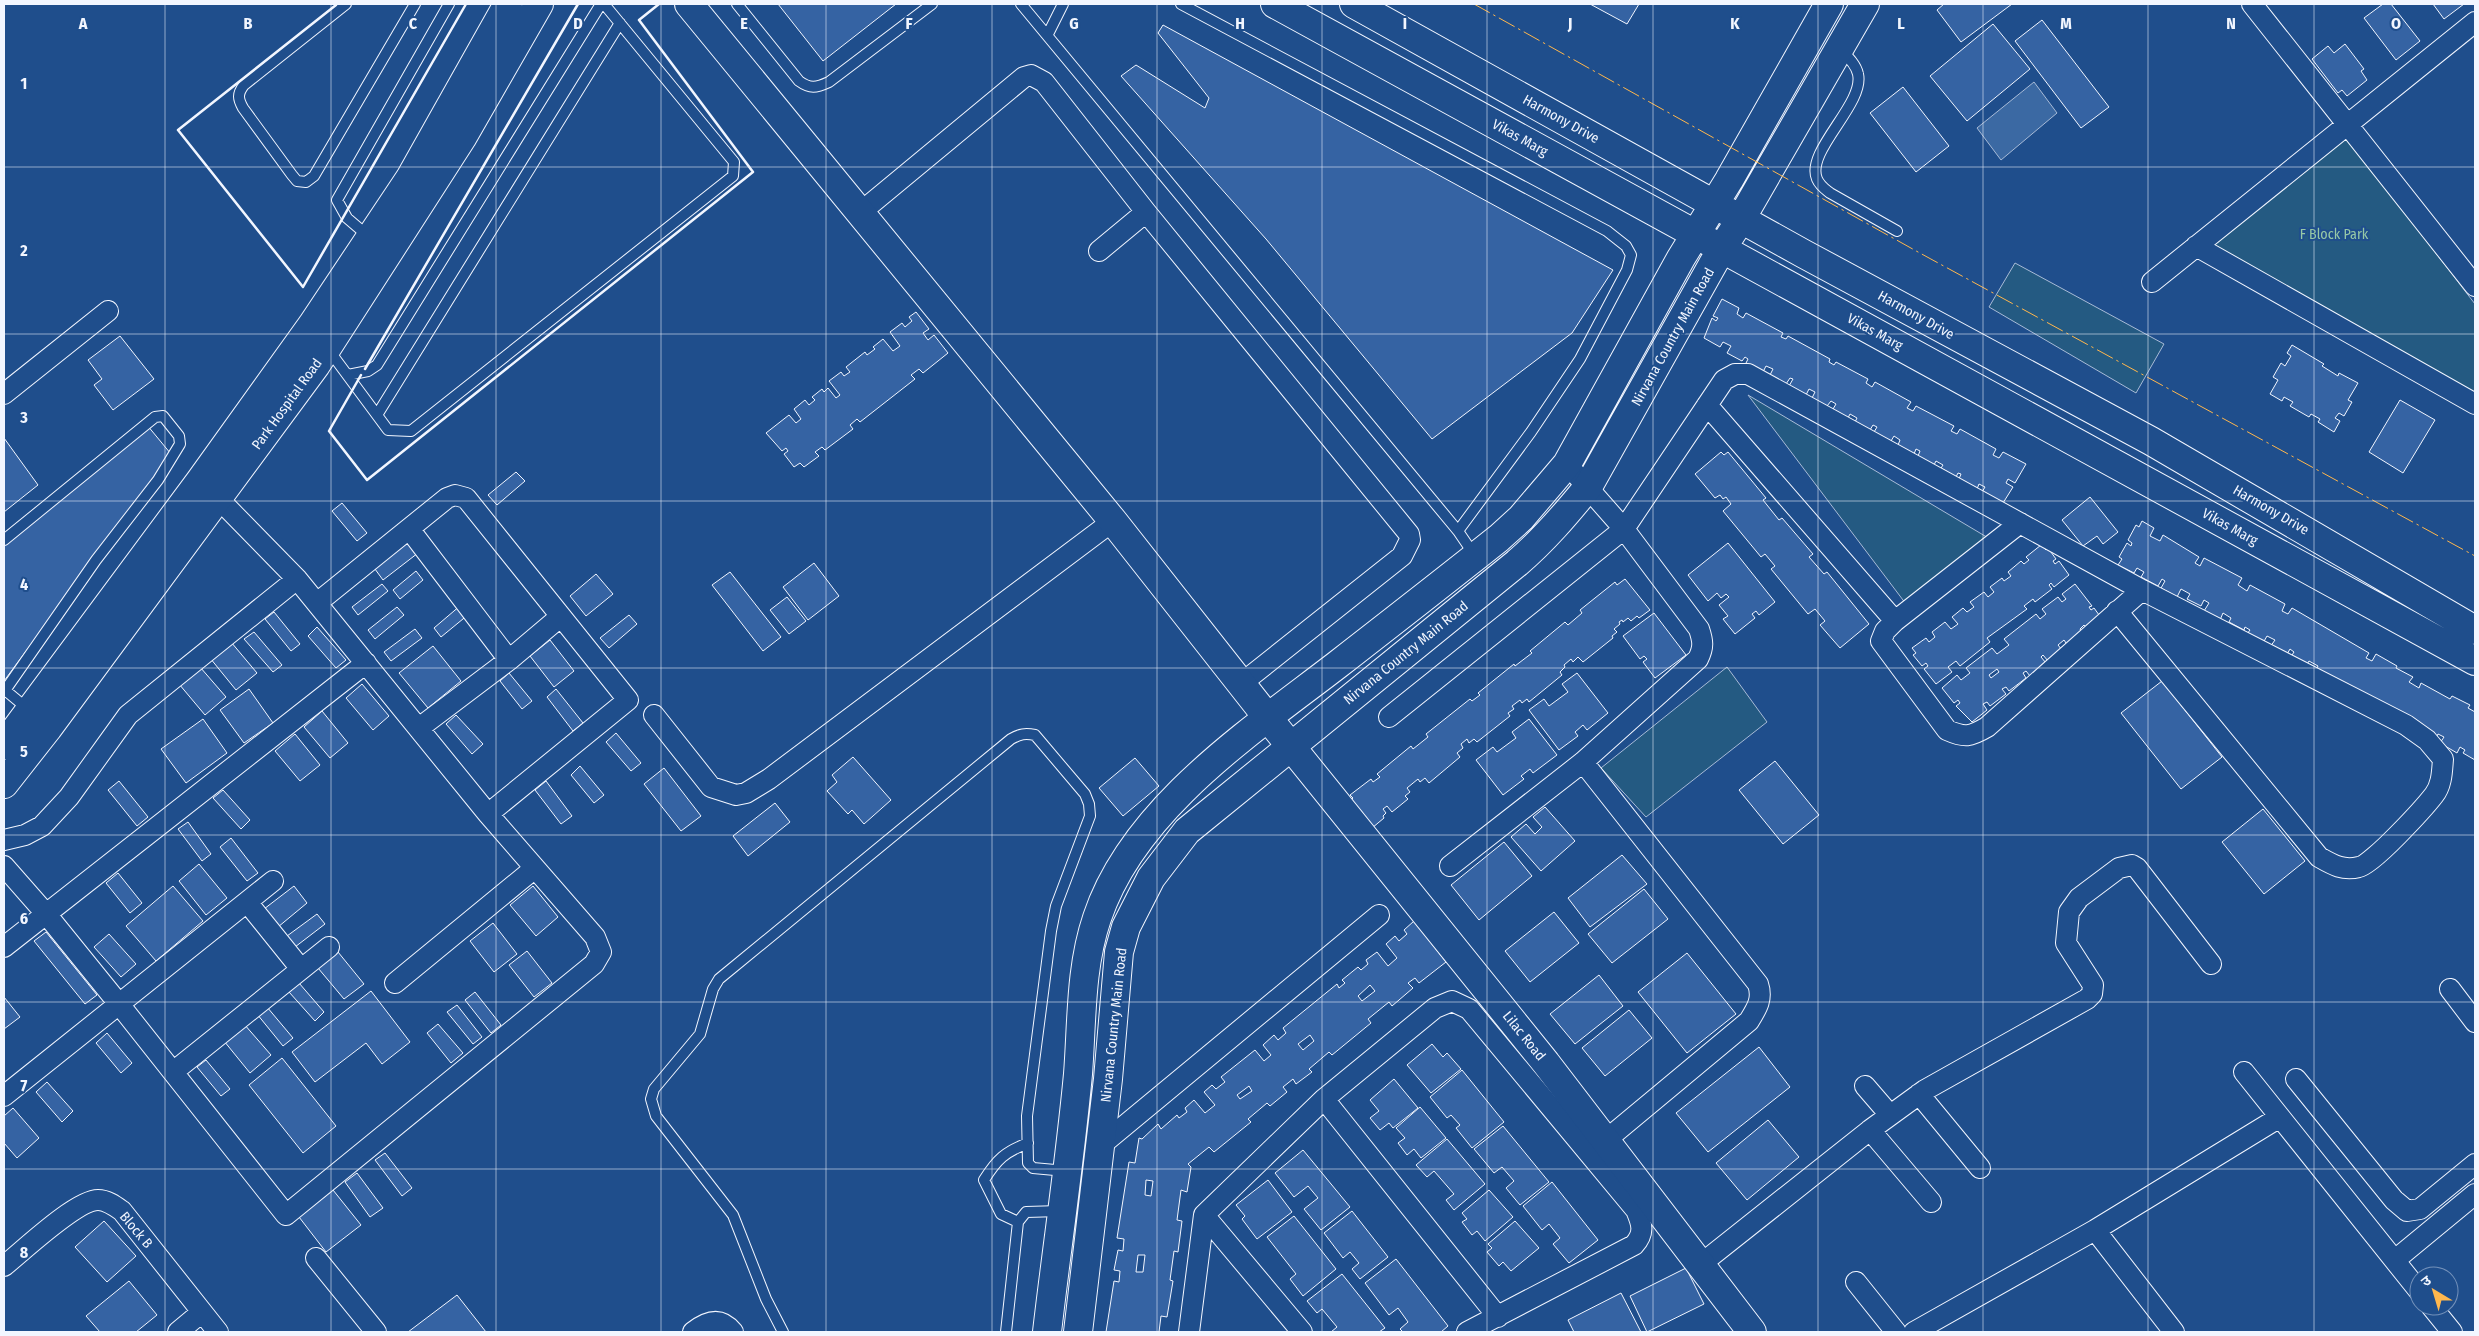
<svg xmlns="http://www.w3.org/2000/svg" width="2479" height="1336" font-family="'Fira Sans Condensed','Noto Sans Devanagari',sans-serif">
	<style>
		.green { fill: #245a82; stroke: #a8bbd7 }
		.water { fill: #3b69a3; stroke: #a8bbd7 }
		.building { fill: #3563a3; stroke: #f2f6ff; fill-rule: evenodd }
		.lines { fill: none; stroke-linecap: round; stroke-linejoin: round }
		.lane-casing { stroke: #f2f6ff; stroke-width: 12 }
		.street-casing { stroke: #f2f6ff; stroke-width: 22 }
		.secondary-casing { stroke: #f2f6ff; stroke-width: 30 }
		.lane { stroke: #1f4e8c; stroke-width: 10 }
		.street { stroke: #1f4e8c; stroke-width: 20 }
		.secondary { stroke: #1f4e8c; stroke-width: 28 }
		.wall { stroke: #f2f6ff; stroke-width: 2.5 }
		.power { stroke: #ffb74d; stroke-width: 1; stroke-dasharray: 18 4 2.5 4; stroke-linecap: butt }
		.grid { fill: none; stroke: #f2f6ff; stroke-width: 1; stroke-opacity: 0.55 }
		.labels { text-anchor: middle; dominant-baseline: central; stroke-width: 4; stroke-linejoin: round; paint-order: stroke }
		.street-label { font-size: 14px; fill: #f2f6ff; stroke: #1f4e8c }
		.park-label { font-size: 14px; fill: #97c8a6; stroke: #1f4e8c }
		.grid-label { font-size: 16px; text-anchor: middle; font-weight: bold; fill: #f2f6ff; stroke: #1f4e8c; stroke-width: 4; stroke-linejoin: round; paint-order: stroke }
	</style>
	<rect width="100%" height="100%" fill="#1f4e8c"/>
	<path class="green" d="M2346,136L2475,304V396L2211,243Z
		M2015,263L2164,344L2136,393L1989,307Z
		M1748,395L1990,539L1906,604Z
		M1727,667L1767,722L1646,817L1601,768Z"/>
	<path class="water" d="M2034,82L2057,113L2001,160L1977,128Z"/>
	<path class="building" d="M778,4H896L823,61Z
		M1590,4H1639L1627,24Z
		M1944,4H2012L1961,42L1937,10Z
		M2383,4H2391L2420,41L2396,60L2364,18Z
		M2433,4H2464L2444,19Z
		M2042,20L2109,107L2081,128L2015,41Z
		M1993,24L2030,69L1967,121L1930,76Z
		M1163,25L1613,270L1572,333L1432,439L1266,239L1121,76L1136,65L1205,108L1209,98L1158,33Z
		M2345,44L2364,69L2361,71L2367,80L2347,96L2342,90L2338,93L2312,59L2328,46L2334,53Z
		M1903,87L1949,146L1916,172L1870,113Z
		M1722,299L1739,308L1737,314L1743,318L1746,313L1783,333L1781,337L1786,339L1788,336L1830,359L1829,362L1834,365L1836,362L1868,379L1866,383L1872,387L1875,382L1911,402L1907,408L1913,411L1916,406L1954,426L1951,431L1957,434L1960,429L1996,449L1993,455L1999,458L2003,452L2026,464L2015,483L2008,479L2006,483L2013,487L2003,503L1982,492L1985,487L1979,484L1977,489L1959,479L1961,474L1958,473L1956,477L1941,468L1943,465L1936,461L1934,465L1918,456L1920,451L1916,449L1914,454L1898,445L1900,440L1894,436L1891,441L1874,432L1877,427L1873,425L1870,430L1855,422L1857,418L1850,414L1848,418L1833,409L1836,404L1831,401L1827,406L1812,398L1815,392L1809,389L1806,395L1789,386L1793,379L1790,378L1786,384L1770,375L1773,369L1766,366L1763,372L1746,363L1748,359L1745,357L1742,361L1727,353L1731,346L1723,342L1720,347L1704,338L1712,318L1716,321L1718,318L1713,316Z
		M916,312L929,329L923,333L928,340L934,335L948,353L923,373L919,369L911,375L915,379L860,422L857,419L850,425L853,429L825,450L822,447L815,452L819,456L804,467L800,463L794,467L784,454L788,451L786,448L782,451L766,433L789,415L796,423L801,419L794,409L805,400L809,405L815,400L812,397L822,389L824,392L828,388L836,398L840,395L829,381L841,372L844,376L850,372L846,367L865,352L867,355L875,349L873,347L883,339L893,351L900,346L890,332L902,323L905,327L912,321L909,317Z
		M120,336L154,379L113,410L94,385L102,379L88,360Z
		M2292,345L2324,364L2322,366L2338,376L2339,373L2358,383L2348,400L2352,402L2344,416L2339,413L2335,418L2340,421L2334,432L2318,422L2320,419L2311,414L2309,417L2290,406L2293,402L2284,397L2282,401L2270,394L2278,380L2273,377L2281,363L2285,366L2291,356L2287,353Z
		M2400,400L2435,420L2403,473L2369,452Z
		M147,425L171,454L4,681V542Z
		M4,438L38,485L4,512Z
		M1721,452L1724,455L1728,452L1766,498L1763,500L1779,520L1782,518L1813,554L1809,557L1824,574L1827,572L1869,624L1840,648L1820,625L1825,621L1815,609L1808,614L1771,569L1775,566L1765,554L1761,557L1723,511L1731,504L1726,497L1723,499L1720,495L1715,498L1695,474Z
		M516,472L525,481L497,505L488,495Z
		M2090,497L2118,532L2103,544L2097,536L2083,546L2062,520Z
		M342,503L367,533L357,541L332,511Z
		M2142,521L2154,528L2150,536L2160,541L2163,535L2199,557L2195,563L2200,566L2204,558L2242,578L2238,585L2247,591L2250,585L2285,604L2282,611L2288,614L2292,608L2369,653L2366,658L2372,661L2376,654L2397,666L2396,668L2413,677L2409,682L2419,688L2421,683L2450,699L2452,696L2470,705L2468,708L2475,712V760L2463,753L2465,750L2460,747L2457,753L2440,743L2444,737L2438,734L2435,740L2315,672L2318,666L2309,661L2306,666L2290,658L2294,652L2290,649L2286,656L2270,647L2275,640L2267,636L2263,643L2247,634L2250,630L2245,627L2244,630L2229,622L2231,618L2223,613L2220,620L2204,611L2209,603L2204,600L2201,606L2187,599L2190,594L2181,589L2177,597L2161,588L2165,581L2162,579L2158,586L2141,577L2144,572L2137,568L2134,573L2118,565L2122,559L2119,557L2127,543L2131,546L2132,543L2128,540L2136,525L2139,527Z
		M407,539L418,553L383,580L372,565Z
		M1728,543L1775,602L1759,615L1756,611L1752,614L1755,618L1735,634L1723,619L1728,616L1719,605L1729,597L1726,594L1721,598L1717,593L1708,601L1688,575Z
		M2041,545L2046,550L2048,548L2056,559L2053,561L2055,564L2059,561L2069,575L2054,587L2051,583L2049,585L2052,589L2035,602L2033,599L2024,606L2027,609L1987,638L1990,642L1960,666L1956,661L1948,667L1952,672L1936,684L1924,669L1928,666L1926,663L1922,666L1913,655L1916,653L1912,648L1926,638L1929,642L1935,637L1932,632L1945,622L1951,629L1958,624L1952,617L1963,608L1967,612L1974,607L1970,602L1984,592L1988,597L1994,592L1990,587L2002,578L2004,581L2011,576L2008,572L2021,561L2024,564L2029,560L2026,557Z
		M814,563L839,596L808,620L783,587Z
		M416,571L423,580L400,599L393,590Z
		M730,572L781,637L763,651L712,585Z
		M596,574L613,594L586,616L570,596Z
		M1625,579L1650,610L1639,618L1637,616L1631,621L1628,618L1623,622L1622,620L1619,622L1620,624L1614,629L1617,632L1612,636L1613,638L1583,662L1578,657L1573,662L1571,659L1564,665L1565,667L1560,672L1562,675L1529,702L1527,699L1522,703L1520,700L1512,706L1514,709L1508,713L1510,716L1477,742L1474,739L1469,743L1467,739L1461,744L1463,748L1457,753L1460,757L1429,783L1425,778L1420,782L1418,779L1407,788L1410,792L1405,796L1408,799L1392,812L1387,806L1383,809L1386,813L1383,816L1384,818L1366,833L1344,806L1353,798L1350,795L1371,779L1373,782L1380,777L1377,774L1411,746L1413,749L1428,737L1426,734L1470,699L1472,701L1480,695L1478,693L1514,664L1515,666L1532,653L1530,651L1565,622L1568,625L1582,613L1580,610L1615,582L1617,585Z
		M382,584L388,591L358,615L352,607Z
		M2075,584L2092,606L2089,607L2091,610L2094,608L2102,619L2088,630L2084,625L2080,629L2083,634L2068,646L2064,640L2058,645L2062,650L2048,661L2043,655L2041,657L2046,663L2030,676L2026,671L2023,673L2026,678L2009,691L2006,687L2002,689L2006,694L1990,706L1987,702L1983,704L1987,710L1972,722L1956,706L1960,703L1958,700L1954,703L1942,688L1957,675L1961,680L1970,673L1966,668L1992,648L1997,654L2009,645L2004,639L2036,614L2040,619L2046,614L2042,609L2058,597L2062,602L2066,599L2062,594ZM1997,669L1999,672L1991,678L1989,675Z
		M787,597L806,621L789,634L770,610Z
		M461,605L469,614L441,637L434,628Z
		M397,607L404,615L375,639L368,630Z
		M274,612L300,644L291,651L265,619Z
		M1654,613L1686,655L1655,678L1643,662L1647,659L1644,656L1640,659L1623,636Z
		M629,615L637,624L609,648L600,638Z
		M317,627L346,660L336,668L308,636Z
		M415,629L422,638L391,661L384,652Z
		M254,632L282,665L273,672L244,639Z
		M550,640L574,671L554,687L530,656Z
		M231,642L257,673L236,690L210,658Z
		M433,646L461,681L428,708L399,673Z
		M200,667L226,697L205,715L179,684Z
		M509,673L532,701L522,709L500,681Z
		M1577,673L1608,713L1587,730L1583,725L1575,732L1578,736L1559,750L1529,710L1544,699L1549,706L1568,692L1562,684Z
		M2162,681L2222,757L2181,789L2121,713Z
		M362,684L389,716L373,730L346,698Z
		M249,689L273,723L244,743L220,710Z
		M556,689L583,723L573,731L547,697Z
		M322,711L348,743L330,758L304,727Z
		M456,715L483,744L472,754L446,724Z
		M203,719L227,753L186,783L161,749Z
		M1529,719L1557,755L1533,773L1530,769L1521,776L1524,779L1503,795L1476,760L1493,747L1497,752L1516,738L1512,732Z
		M616,733L641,763L631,771L606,742Z
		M295,734L320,765L300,781L275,751Z
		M853,757L891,800L864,824L852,810L848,814L827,791L837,782L832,775Z
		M1135,758L1159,786L1123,816L1099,788Z
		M1775,761L1819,815L1783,844L1739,790Z
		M580,766L604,795L594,803L571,775Z
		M664,768L701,816L681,831L644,784Z
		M119,781L148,817L137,826L108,790Z
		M546,781L572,816L561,824L535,790Z
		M223,790L250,820L241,829L213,798Z
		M775,803L790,822L748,856L733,836Z
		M1545,807L1575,841L1541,871L1511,837L1526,824L1535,834L1542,827L1533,817Z
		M2263,809L2305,861L2264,894L2222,842Z
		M188,822L211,854L202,861L178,829Z
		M231,838L258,873L247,881L220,847Z
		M1504,842L1532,876L1479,920L1451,885Z
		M1622,855L1647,884L1590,927L1568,898Z
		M199,864L227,898L206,915L179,881Z
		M118,873L142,903L130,913L106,883Z
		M173,886L203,921L156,961L126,926Z
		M294,886L307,903L278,927L264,909Z
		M533,886L558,917L536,936L510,905Z
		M1644,889L1668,919L1612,963L1588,934Z
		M1554,912L1579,943L1530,982L1505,951Z
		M317,914L325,924L295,947L287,936Z
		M1414,921L1446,962L1419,983L1415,978L1408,983L1413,988L1392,1006L1389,1002L1368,1019L1371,1023L1332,1055L1329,1052L1309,1069L1312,1072L1296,1084L1293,1079L1283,1087L1287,1092L1270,1106L1267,1103L1248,1119L1251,1122L1214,1152L1209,1147L1188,1164L1191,1167L1187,1192L1181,1190L1177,1220L1182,1221L1178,1252L1174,1251L1170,1280L1173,1281L1167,1317L1161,1316L1159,1332H1106L1114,1281L1119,1282L1120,1271L1114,1270L1118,1250L1123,1251L1124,1239L1117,1238L1129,1162L1135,1163L1139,1138L1142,1139L1158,1124L1161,1129L1177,1115L1179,1118L1187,1112L1185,1108L1194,1100L1205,1113L1215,1105L1204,1092L1212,1085L1216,1089L1225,1082L1221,1077L1255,1050L1264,1061L1271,1055L1263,1045L1274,1035L1278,1040L1286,1033L1283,1028L1337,984L1339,988L1345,983L1342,980L1358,967L1361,970L1368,964L1366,960L1377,952L1388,966L1397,958L1386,944L1395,936L1399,941L1407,934L1404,930ZM1370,985L1375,991L1362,1001L1358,996ZM1310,1035L1314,1041L1303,1050L1298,1044ZM1249,1086L1252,1091L1240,1099L1237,1095ZM1146,1180L1153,1181L1151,1196L1145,1195ZM1138,1255H1145L1143,1272H1136Z
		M493,923L517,954L494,972L470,941Z
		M46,932L97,995L85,1004L34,941Z
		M109,934L136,964L121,977L94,947Z
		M527,951L552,983L534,997L509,965Z
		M338,952L364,984L344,999L318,968Z
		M1687,953L1736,1014L1687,1053L1638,992Z
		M1599,975L1623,1006L1575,1044L1550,1014Z
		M299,983L324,1012L315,1021L289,992Z
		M371,991L410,1042L382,1064L366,1043L315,1082L292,1052Z
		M475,992L501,1025L491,1033L465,1000Z
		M4,997L20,1017L4,1029Z
		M457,1005L482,1037L473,1044L447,1012Z
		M267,1007L293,1038L283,1046L257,1014Z
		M1629,1010L1652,1038L1605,1076L1582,1048Z
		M244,1024L271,1055L250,1073L224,1041Z
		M438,1024L463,1053L451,1063L427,1033Z
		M107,1033L132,1063L121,1073L96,1043Z
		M1432,1044L1443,1057L1447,1053L1461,1069L1431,1093L1407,1065Z
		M1759,1047L1790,1087L1708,1152L1676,1113Z
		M282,1058L336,1126L303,1153L249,1085Z
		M206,1060L230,1089L221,1096L197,1067Z
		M1462,1070L1504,1122L1472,1148L1456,1128L1460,1125L1451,1115L1447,1118L1430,1097Z
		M1394,1079L1418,1108L1393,1128L1389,1123L1380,1130L1370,1118L1379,1111L1370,1100Z
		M47,1082L73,1111L62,1122L36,1092Z
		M1420,1107L1446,1138L1421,1158L1414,1149L1407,1155L1398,1143L1405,1138L1396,1128Z
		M13,1108L39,1138L17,1158L4,1143V1116Z
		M1768,1120L1799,1157L1747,1200L1716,1163Z
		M1503,1126L1549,1182L1520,1205L1506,1188L1514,1181L1502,1167L1494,1173L1474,1149Z
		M1447,1139L1485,1184L1454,1210L1446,1200L1454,1194L1434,1171L1427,1177L1416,1165Z
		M1303,1150L1350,1207L1321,1230L1304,1209L1318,1198L1308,1186L1294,1197L1275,1173Z
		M385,1153L412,1188L402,1196L375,1160Z
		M357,1173L383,1208L370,1217L345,1182Z
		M1268,1180L1292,1212L1257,1239L1242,1219L1245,1216L1236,1205Z
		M1552,1182L1598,1240L1569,1263L1553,1244L1560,1238L1549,1224L1542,1230L1523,1206Z
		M333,1190L361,1225L326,1252L299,1217Z
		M1489,1190L1513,1217L1485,1241L1477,1231L1472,1235L1462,1222L1467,1219L1462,1213Z
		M1352,1211L1388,1257L1360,1279L1352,1269L1359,1263L1350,1252L1343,1258L1324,1233Z
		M1294,1216L1336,1269L1303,1296L1290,1279L1296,1274L1267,1237Z
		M104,1221L136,1256L107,1282L75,1247Z
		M1515,1221L1539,1248L1511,1271L1503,1262L1499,1266L1487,1252L1492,1248L1488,1244Z
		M1396,1259L1448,1326L1441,1332H1403L1400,1329L1408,1322L1398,1308L1389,1315L1365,1283Z
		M1686,1268L1704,1304L1647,1332L1630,1296Z
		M1342,1274L1385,1328L1379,1332H1331L1337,1327L1322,1309L1317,1313L1307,1301Z
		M129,1281L157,1315L136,1332H100L86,1316Z
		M1621,1293L1641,1332H1574L1568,1320Z
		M457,1295L486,1332H408Z"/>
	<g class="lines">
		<g class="lane-casing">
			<path id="lane" d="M346,4L244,85C237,94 238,99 243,108L292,175L297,181L306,182L314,176L415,4
				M737,4L799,81C810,89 816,88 829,82L932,4
				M1021,4L1458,531
				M1181,4L1607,231L1626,246L1631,255L1627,270L1580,359L1531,432L1458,531L1475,556
				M1048,34L1063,4
				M1840,49C1847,56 1856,64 1858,74C1865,104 1805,151 1817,179C1820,186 1825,189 1830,193L1897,231
				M368,236L347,218L337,200L449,4
				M328,349L388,430L411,431L733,176L734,162L604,4
				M348,375L368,371L377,365L601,4
				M377,415L620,23
				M4,540L155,417L163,416L179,436L180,444L158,480L96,560L4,692
				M5,690L29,710
				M1018,1222L1001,1214L984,1180C997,1159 1005,1152 1028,1143
				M783,1332L766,1299L733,1215L656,1116L651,1099L654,1089L700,1034L713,989L719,979L1011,739C1020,734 1025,733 1035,735L1085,794L1089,804L1090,816L1056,906L1051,931L1027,1116L1028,1163L1033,1168L1066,1171
				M1006,1332L1018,1222L1026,1212L1060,1211"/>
		</g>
		<g class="street-casing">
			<path id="street" d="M2252,4L2475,286
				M861,212L1024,77L1031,75L1044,82L1146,212L1409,534L1410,540L1402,556L1242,683
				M2196,246L2475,404
				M1099,251L1146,212
				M2152,282L2475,22
				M4,394L108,311
				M1707,405L1895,621
				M2020,523L1895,621L1885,631L1881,641L1947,730C1965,738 1970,737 1987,727L2142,590
				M410,530L509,660
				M317,603L447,498L455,495L466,498L628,700L488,814
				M654,715L711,787L736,795L746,793L769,779L1113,521
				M1389,717L1624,529L1724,380L1735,374H1748L2142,590L2406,725L2427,740L2443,759C2442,771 2442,785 2434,795C2424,808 2372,865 2359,867C2343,871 2333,865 2319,857L2117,611
				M419,728L509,660L560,617
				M1583,762L1758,984C1763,999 1757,1008 1749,1021L1606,1140
				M4,840L25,835L42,826L69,797L128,715L297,579
				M4,866L47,915L119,1004L286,1215L594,964L601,952L595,937L488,814L297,579L209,489
				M1450,866L1583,762L1698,659C1704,647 1703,641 1699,629L1624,529L1567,464
				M247,902L301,969
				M4,947L366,663
				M395,983L535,868
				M2450,989L2475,1022
				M173,1072L329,947
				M2244,1072L2419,1291
				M2296,1079L2394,1200L2407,1211L2420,1209L2475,1164
				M1865,1086L1890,1115
				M1919,1094L1980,1168
				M4,1096L273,881
				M1324,1099L1498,1317
				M1870,1130L1931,1202
				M1100,1146L1379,915
				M1204,1215L1302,1332
				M2095,1230L2174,1332
				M316,1258L376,1332
				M2395,1260L2475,1194
				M1701,1264L1870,1130L1925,1090L2087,999L2092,994L2093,985L2066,943L2069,912L2079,898L2119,868L2132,865L2137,868L2211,964
				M4,1266C23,1251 76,1200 98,1200C107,1200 115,1206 122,1211L218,1332
				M1856,1282L1896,1332
				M2431,1306L2452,1332
				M178,1332L202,1312
				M693,1332C707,1321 720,1316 733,1332
				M1189,1332L1204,1215L1324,1099L1435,1008L1452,1001L1469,1009L1636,1210C1642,1224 1645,1233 1634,1245L1467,1332
				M1914,1332L2095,1230L2280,1117"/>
		</g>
		<g class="secondary-casing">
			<path id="secondary" d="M689,4L1113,521L1268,718L1546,1063L1752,1332
				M1275,4L2475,661
				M1354,4L1804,254L2151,441L2475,630
				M4,745L200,481L312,325L410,178L508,4
				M4,784L48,728L316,365L462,138L539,4
				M1047,1332C1057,1246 1070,1160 1078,1074C1082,1022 1080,968 1097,918C1133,809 1250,732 1337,665C1391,623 1445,581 1499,538L1521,518L1567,464L1681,258L1729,180L1829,4
				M1078,1332L1108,1079L1119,952L1126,927L1151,878L1187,831L1517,563C1544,540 1566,514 1588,487L1722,248L1741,219L1865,4"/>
		</g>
		<use href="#lane" class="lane"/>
		<use href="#street" class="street"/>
		<use href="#secondary" class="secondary"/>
		<path class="wall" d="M336,5L178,130L303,287L466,4
			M365,369L578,4
			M361,375L329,431L367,480L753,172L639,20L659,4"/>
		<path class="power" d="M1474,4L1918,252L2475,556"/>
	</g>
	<path class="grid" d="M165,4V1332M331,4V1332M496,4V1332M661,4V1332M826,4V1332M992,4V1332M1157,4V1332M1322,4V1332M1487,4V1332M1653,4V1332M1818,4V1332M1983,4V1332M2148,4V1332M2314,4V1332M4,167H2475M4,334H2475M4,501H2475M4,668H2475M4,835H2475M4,1002H2475M4,1169H2475"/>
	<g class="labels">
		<g class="street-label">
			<text transform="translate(1561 119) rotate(29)">Harmony Drive</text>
			<text transform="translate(1520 138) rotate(29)">Vikas Marg</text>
			<text transform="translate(1916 315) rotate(29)">Harmony Drive</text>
			<text transform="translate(1875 332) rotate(29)">Vikas Marg</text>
			<text transform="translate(1673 337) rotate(-61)">Nirvana Country Main Road</text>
			<text transform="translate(287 404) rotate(-54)">Park Hospital Road</text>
			<text transform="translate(2271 510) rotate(30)">Harmony Drive</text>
			<text transform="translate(2230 527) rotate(29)">Vikas Marg</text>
			<text transform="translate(1406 653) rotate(-39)">Nirvana Country Main Road</text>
			<text transform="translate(1114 1025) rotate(-84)">Nirvana Country Main Road</text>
			<text transform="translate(1524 1036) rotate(51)">Lilac Road</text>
			<text transform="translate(136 1230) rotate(50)">Block B</text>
		</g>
		<g class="park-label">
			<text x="2334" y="234">F Block Park</text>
		</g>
	</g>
	<g class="grid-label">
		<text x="83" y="29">A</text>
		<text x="248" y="29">B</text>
		<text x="413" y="29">C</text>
		<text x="578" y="29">D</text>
		<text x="744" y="29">E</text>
		<text x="909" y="29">F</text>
		<text x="1074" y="29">G</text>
		<text x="1240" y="29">H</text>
		<text x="1405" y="29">I</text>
		<text x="1570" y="29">J</text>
		<text x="1735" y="29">K</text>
		<text x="1901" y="29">L</text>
		<text x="2066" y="29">M</text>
		<text x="2231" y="29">N</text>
		<text x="2396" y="29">O</text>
		<text x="24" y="89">1</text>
		<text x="24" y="256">2</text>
		<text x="24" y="423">3</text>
		<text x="24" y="590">4</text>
		<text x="24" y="757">5</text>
		<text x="24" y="924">6</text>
		<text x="24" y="1091">7</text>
		<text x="24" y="1258">8</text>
	</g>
	<rect width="2479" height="1336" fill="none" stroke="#f2f6ff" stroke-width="10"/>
	<g transform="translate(2434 1291) rotate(322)"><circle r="24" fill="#1f4e8c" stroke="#7391ba"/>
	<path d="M0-4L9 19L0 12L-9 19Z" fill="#ffb74d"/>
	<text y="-8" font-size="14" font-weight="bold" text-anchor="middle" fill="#f2f6ff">उ</text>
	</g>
</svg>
